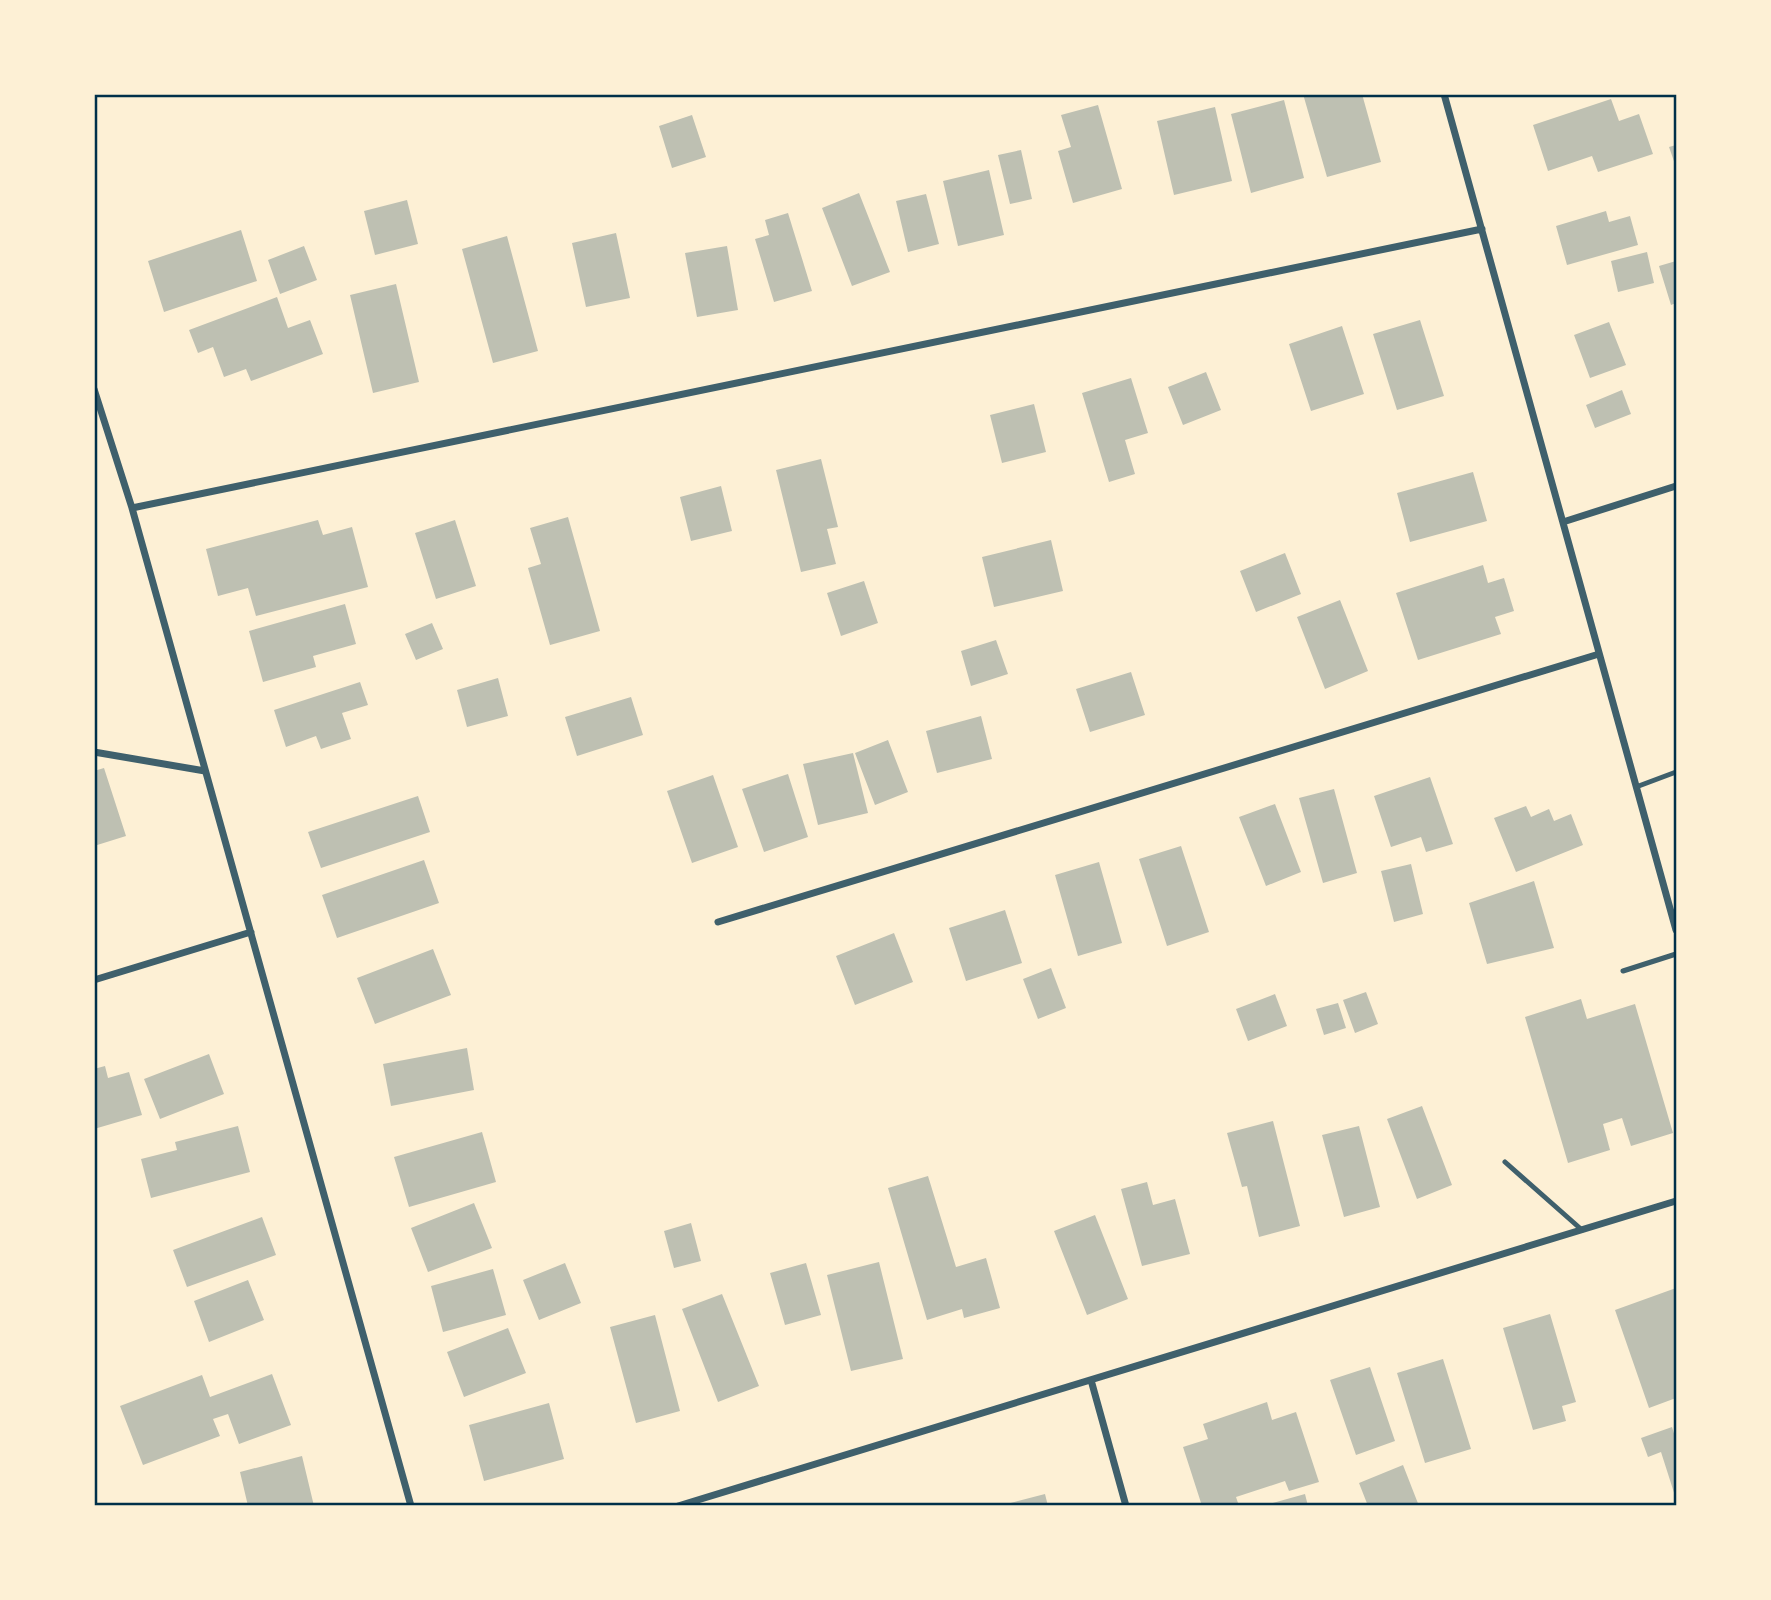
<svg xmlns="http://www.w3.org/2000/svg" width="1771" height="1600" font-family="Montserrat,sans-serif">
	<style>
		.building { fill: #bec0b2 }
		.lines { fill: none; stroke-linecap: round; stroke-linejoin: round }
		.service { stroke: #3f606c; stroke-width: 5 }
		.minor { stroke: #3f606c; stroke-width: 7 }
		.neatline { fill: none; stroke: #003049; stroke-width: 2.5 }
	</style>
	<rect width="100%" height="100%" fill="#fdf0d5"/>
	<path class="building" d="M1303,94H1362L1381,162L1327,177Z
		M1611,99L1619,121L1639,114L1653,154L1598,172L1592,156L1548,171L1533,125Z
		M1284,100L1304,178L1251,193L1231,114Z
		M1098,105L1122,189L1073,203L1058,151L1071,147L1061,115Z
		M1215,107L1232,181L1174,195L1157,121Z
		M692,115L706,157L672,168L659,126Z
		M1676,145V167L1669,147Z
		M1021,150L1032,199L1010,204L998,155Z
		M989,170L1004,235L958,246L943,181Z
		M859,193L890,272L852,286L822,208Z
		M926,194L939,244L908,252L896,201Z
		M407,200L418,244L375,255L364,211Z
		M1606,211L1609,222L1630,216L1638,245L1567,265L1556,226Z
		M788,213L812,291L774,302L755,239L769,235L765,220Z
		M241,230L257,281L164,312L148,261Z
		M616,233L630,298L586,307L572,243Z
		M507,236L538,351L493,363L462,249Z
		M304,246L317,280L280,294L268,260Z
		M727,246L738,310L697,317L685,253Z
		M1647,252L1654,283L1618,292L1611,261Z
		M1676,261V303L1671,305L1659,266Z
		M396,284L419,382L373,393L350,295Z
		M277,297L288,328L310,320L323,354L251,381L246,369L224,377L213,347L198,353L189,330Z
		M1420,320L1444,396L1397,410L1373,334Z
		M1609,322L1626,365L1590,378L1574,335Z
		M1342,326L1364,394L1311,411L1289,344Z
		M1206,372L1221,410L1183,425L1168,387Z
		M1131,378L1148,433L1125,440L1135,474L1109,482L1082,393Z
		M1622,390L1631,414L1595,428L1586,405Z
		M1034,404L1046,452L1002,463L990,415Z
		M821,459L838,527L827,529L836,564L801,572L776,470Z
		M1473,472L1487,521L1410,542L1397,493Z
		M721,486L732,531L691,541L680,497Z
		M568,517L600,631L550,645L528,568L541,564L530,528Z
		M318,520L323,535L352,527L368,587L256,616L248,588L218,596L206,549Z
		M455,520L476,586L436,599L415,533Z
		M1051,540L1063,591L994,607L982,557Z
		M1285,553L1301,594L1256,612L1240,571Z
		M1483,565L1488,583L1504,578L1514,611L1495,617L1501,634L1418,660L1396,593Z
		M864,581L878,623L841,636L827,593Z
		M1340,600L1368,671L1325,689L1297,617Z
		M345,604L356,644L313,656L316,667L263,682L249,631Z
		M432,623L443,649L416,660L405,634Z
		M996,640L1008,674L971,686L961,651Z
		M1131,672L1145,715L1090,732L1076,689Z
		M498,678L508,716L467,727L457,690Z
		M360,682L368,705L342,713L351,739L321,749L316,736L286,747L274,710Z
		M631,697L643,735L577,756L565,717Z
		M981,716L992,759L937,773L926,731Z
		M888,740L908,792L875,805L855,753Z
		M853,753L868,813L818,825L803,764Z
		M104,768L126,836L94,846V771Z
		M788,774L808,837L764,852L742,789Z
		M713,775L738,847L692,863L667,791Z
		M1430,777L1453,844L1426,852L1421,837L1391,847L1374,796Z
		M1334,789L1357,873L1323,883L1299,798Z
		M418,796L430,832L321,868L308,832Z
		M1275,804L1301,872L1266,886L1239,817Z
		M1526,806L1531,817L1549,809L1554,821L1571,814L1583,845L1516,872L1494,818Z
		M1181,846L1209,932L1167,946L1139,859Z
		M424,860L439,903L337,938L322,895Z
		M1099,862L1122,943L1078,956L1055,875Z
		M1411,864L1423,914L1394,922L1381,871Z
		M1534,881L1554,948L1487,964L1469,903Z
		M1005,910L1022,963L966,981L949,928Z
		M894,933L913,982L855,1005L836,956Z
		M433,949L451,995L375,1024L357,978Z
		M1051,968L1066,1008L1038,1019L1023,979Z
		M1366,992L1378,1024L1355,1033L1343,1000Z
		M1275,994L1287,1026L1248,1041L1236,1009Z
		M1581,999L1587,1019L1635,1004L1673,1133L1631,1146L1622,1118L1603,1124L1610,1150L1568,1163L1525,1017Z
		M1338,1003L1346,1028L1324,1035L1316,1009Z
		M467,1048L474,1090L391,1106L383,1064Z
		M209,1054L224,1094L160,1119L144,1079Z
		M105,1066L108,1078L129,1072L142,1115L94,1129V1069Z
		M1422,1106L1452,1185L1417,1199L1387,1119Z
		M1273,1121L1300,1226L1259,1237L1247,1186L1242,1187L1227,1133Z
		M238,1126L250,1172L151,1198L141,1159L177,1150L175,1142Z
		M1359,1126L1380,1207L1344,1217L1322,1135Z
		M482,1132L496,1182L409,1207L394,1157Z
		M928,1176L956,1267L986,1258L1000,1308L964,1318L962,1309L927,1320L888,1188Z
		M1147,1182L1153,1205L1175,1199L1190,1254L1142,1266L1121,1189Z
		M474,1203L492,1248L428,1272L411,1228Z
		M1095,1215L1128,1299L1087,1315L1054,1231Z
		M262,1217L276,1255L187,1287L173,1250Z
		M691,1223L701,1261L674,1268L664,1231Z
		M879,1262L903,1359L851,1371L827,1275Z
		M565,1263L581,1303L539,1320L523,1280Z
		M806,1263L821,1315L785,1325L770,1273Z
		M493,1269L506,1315L443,1332L431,1286Z
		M248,1280L264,1320L209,1342L194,1301Z
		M1676,1288V1398L1649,1408L1615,1310Z
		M722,1294L759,1386L718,1402L682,1309Z
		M1550,1314L1576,1402L1562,1406L1566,1421L1533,1430L1503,1328Z
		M655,1315L680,1411L636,1423L610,1327Z
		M508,1328L526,1373L464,1397L447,1352Z
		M1443,1359L1471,1449L1425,1463L1397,1373Z
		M1370,1367L1395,1441L1356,1455L1330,1380Z
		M272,1374L291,1425L239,1444L228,1414L213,1419L220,1436L143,1465L120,1406L202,1375L210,1397Z
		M1267,1402L1272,1420L1296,1412L1319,1482L1289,1491L1285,1481L1236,1497L1239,1506H1202L1183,1447L1208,1439L1203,1424Z
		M549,1403L564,1459L484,1481L469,1425Z
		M1672,1427L1676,1440V1499L1661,1452L1648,1457L1641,1438Z
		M302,1456L314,1506H248L240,1472Z
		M1403,1465L1419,1506H1368L1359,1483Z
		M1045,1494L1048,1506H1003V1505Z
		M1305,1494L1308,1506H1265V1505Z"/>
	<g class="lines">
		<path class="service" d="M1636,787L1676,772
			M1623,971L1676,954
			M1505,1162L1582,1230"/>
		<path class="minor" d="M1444,94L1676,930
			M94,389L132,508L411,1506
			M132,508L1482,229
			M1563,522L1676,486
			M94,752L205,771
			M718,922L1599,654
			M94,980L251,932
			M1091,1380L1126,1506
			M678,1506L1676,1201"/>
	</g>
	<rect width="1771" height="1600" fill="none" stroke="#fdf0d5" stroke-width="192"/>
	<rect x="96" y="96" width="1579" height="1408" class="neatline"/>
</svg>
